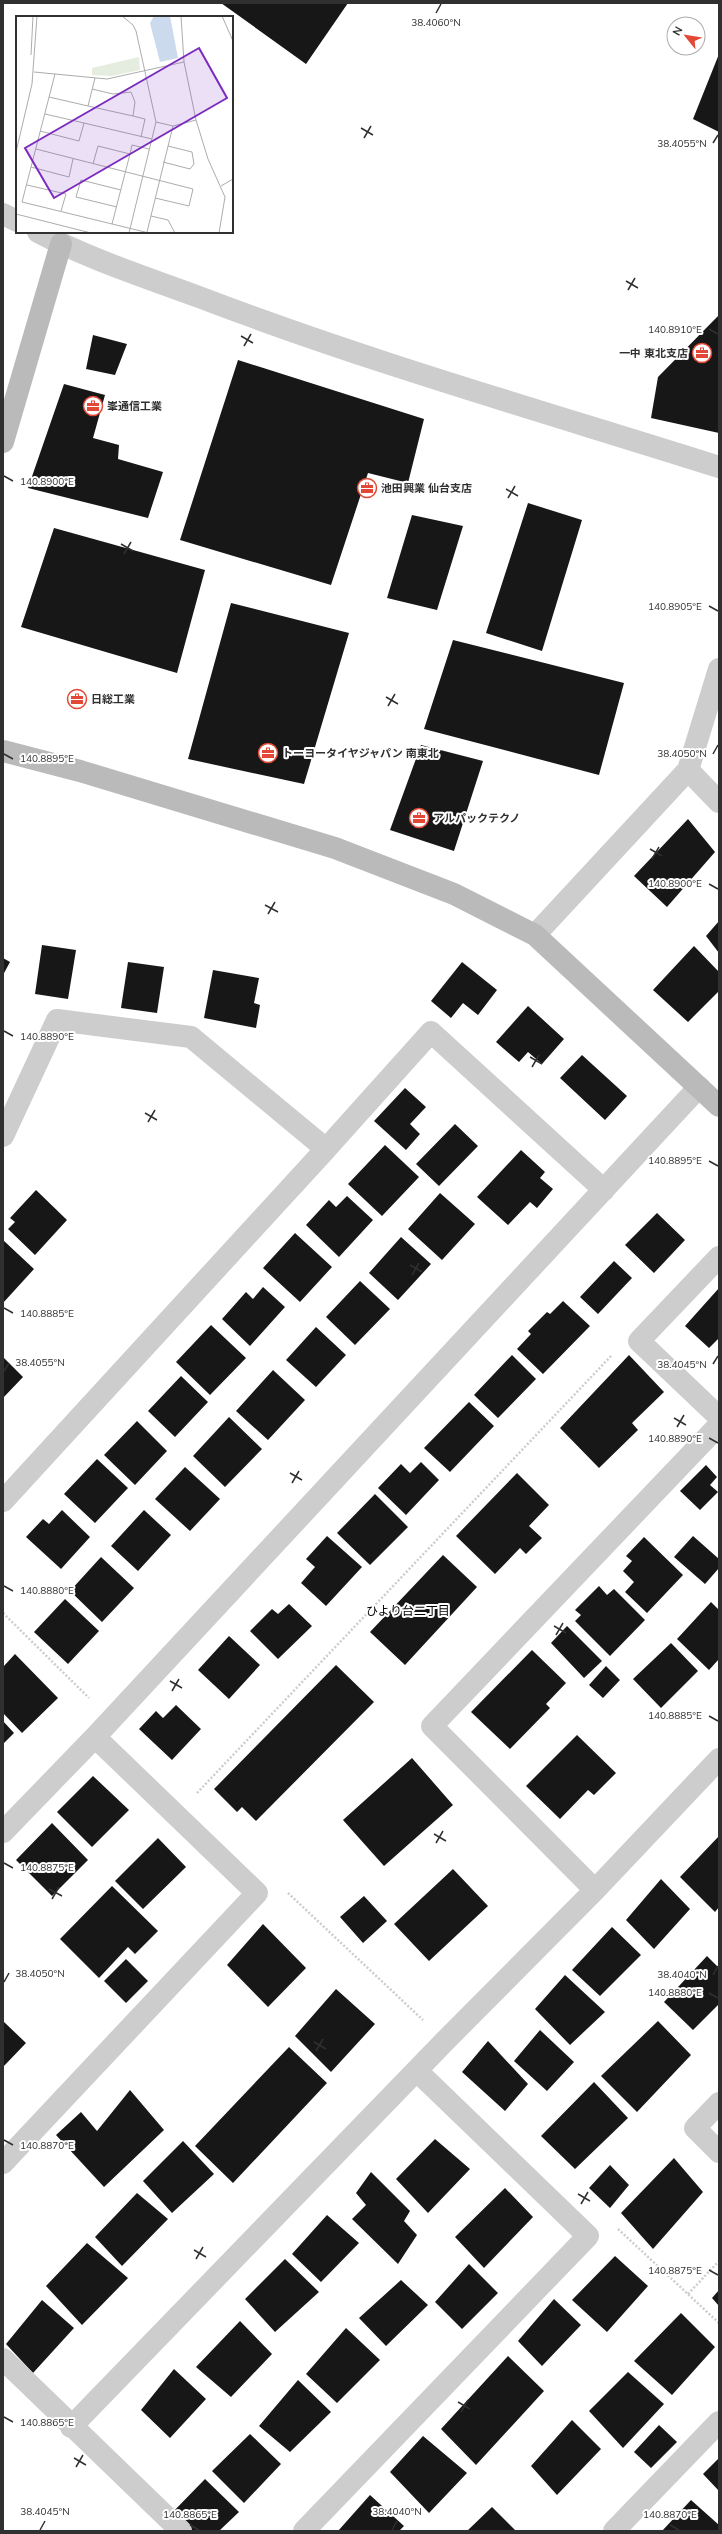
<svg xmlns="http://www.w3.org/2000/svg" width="722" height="2534" font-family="Mulish,'Noto Sans JP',sans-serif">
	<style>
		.building { fill: #171717 }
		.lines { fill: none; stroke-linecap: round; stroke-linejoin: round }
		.path { stroke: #cdcdcd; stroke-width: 2.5; stroke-dasharray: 2 2; stroke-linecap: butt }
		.street { stroke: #cdcdcd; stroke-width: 22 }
		.secondary { stroke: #bababa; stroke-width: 22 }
		.ticks { fill: none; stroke: #303030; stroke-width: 1.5 }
		.labels { text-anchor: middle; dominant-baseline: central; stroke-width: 4; stroke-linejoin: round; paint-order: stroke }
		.poi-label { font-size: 11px; font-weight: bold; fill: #303030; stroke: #fff; text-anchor: start }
		.neighbourhood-label { font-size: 12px; fill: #000; stroke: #fff }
		.inset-road { fill: none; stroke: #acacac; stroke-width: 1 }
		.view { fill: #7b2cbf; fill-opacity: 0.15; stroke: #7b2cbf; stroke-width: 2 }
		.inset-edge { fill: none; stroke: #303030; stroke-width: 2 }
		.ticks-label { font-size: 10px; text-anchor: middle; fill: #303030; stroke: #fff; stroke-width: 4; stroke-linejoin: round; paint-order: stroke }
	</style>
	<rect width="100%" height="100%" fill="#fff"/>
	<path class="building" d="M221,3H348L306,64Z
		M719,54V132L693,119Z
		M719,315V433L651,418L658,377Z
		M93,335L127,344L115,375L86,369Z
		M238,360L424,419L408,483L368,473L331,585L180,540Z
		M64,384L105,395L93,438L119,445L118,459L163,472L148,518L28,488Z
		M528,503L582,520L542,651L486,633Z
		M412,515L463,526L437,610L387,598Z
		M54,528L205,570L177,673L21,627Z
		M231,603L349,633L304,784L188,759Z
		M453,640L624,683L599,775L424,729Z
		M421,745L483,761L454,851L390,830Z
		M688,819L715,852L667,907L634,876Z
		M719,921V953L706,936Z
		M42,945L76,950L68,999L35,994Z
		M694,946L719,972V991L688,1022L653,990Z
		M3,958L10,962L3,975Z
		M128,962L164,967L157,1013L121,1008Z
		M462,962L497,990L478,1015L463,1003L451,1018L431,1001Z
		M213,970L259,978L254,1003L260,1005L256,1028L204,1018Z
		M528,1006L564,1039L542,1064L528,1052L519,1062L496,1042Z
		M582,1055L627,1096L605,1120L560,1078Z
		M405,1088L426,1107L410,1124L420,1134L406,1150L374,1121Z
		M455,1124L478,1146L439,1186L416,1164Z
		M385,1145L419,1177L382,1216L348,1184Z
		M521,1150L545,1172L540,1178L553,1189L537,1208L530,1202L508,1225L477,1197Z
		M36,1190L67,1220L35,1255L8,1229L15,1222L10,1218Z
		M440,1193L475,1224L442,1260L408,1229Z
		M347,1196L373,1220L339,1257L306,1225L329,1200L336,1207Z
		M657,1213L685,1240L654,1273L625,1245Z
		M295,1233L332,1267L300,1302L263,1268Z
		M401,1237L431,1264L398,1300L369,1273Z
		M3,1240L34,1269L3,1303Z
		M614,1261L632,1278L598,1314L580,1297Z
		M360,1281L390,1309L355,1345L326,1317Z
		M263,1287L285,1307L250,1346L222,1319L246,1292L253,1299Z
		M719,1288V1338L709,1348L685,1326Z
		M563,1301L590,1326L543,1374L517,1349L531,1334L528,1331L547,1312L550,1314Z
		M211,1325L246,1358L210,1395L176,1362Z
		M316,1327L346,1355L316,1387L286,1360Z
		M512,1355L536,1379L498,1418L474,1395Z
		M629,1355L664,1392L632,1423L638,1430L599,1468L560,1428Z
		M3,1357L23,1377L3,1398Z
		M273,1370L305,1400L268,1440L236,1411Z
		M181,1376L208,1402L175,1437L148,1411Z
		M469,1402L494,1426L450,1472L424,1448Z
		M229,1417L262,1449L225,1487L193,1456Z
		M137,1421L167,1451L135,1485L104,1455Z
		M97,1459L128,1488L95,1523L64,1494Z
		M421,1462L439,1480L406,1515L378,1488L401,1464L410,1473Z
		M706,1465L717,1477L710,1485L718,1492L700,1510L680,1491Z
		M185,1467L220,1499L190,1531L155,1499Z
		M517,1473L549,1505L529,1526L542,1538L526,1554L520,1548L495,1574L456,1536Z
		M375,1494L408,1527L370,1565L337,1533Z
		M62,1510L90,1537L61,1569L26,1537L43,1519L49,1524Z
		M144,1510L171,1535L138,1571L111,1546Z
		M327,1536L362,1567L326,1606L301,1583L315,1567L306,1559Z
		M693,1536L719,1559V1568L705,1584L674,1557Z
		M644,1537L683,1575L647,1613L625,1592L634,1582L623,1571L632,1561L626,1556Z
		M443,1555L477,1587L405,1665L370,1632Z
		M101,1557L134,1588L102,1622L70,1591Z
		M599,1586L607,1595L614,1589L645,1620L610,1656L575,1621L581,1615L575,1610Z
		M65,1599L99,1631L68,1664L34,1632Z
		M711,1602L719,1610V1659L709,1670L677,1639Z
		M289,1604L312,1626L278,1659L250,1631L272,1609L278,1614Z
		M567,1626L602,1661L584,1678L551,1643Z
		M229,1636L260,1665L229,1699L198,1670Z
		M671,1643L698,1671L661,1708L633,1679Z
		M532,1650L566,1683L546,1704L550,1708L510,1749L471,1712Z
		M15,1654L58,1698L22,1733L3,1713V1667Z
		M336,1665L374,1702L256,1821L242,1807L237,1812L214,1789Z
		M606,1666L620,1680L603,1698L589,1685Z
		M176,1705L201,1729L172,1760L139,1729L156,1711L163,1718Z
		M3,1721L14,1733L3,1744Z
		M577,1735L616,1773L594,1795L588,1790L560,1819L526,1786Z
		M412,1758L453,1805L384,1866L343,1820Z
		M93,1776L129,1810L92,1847L57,1812Z
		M52,1823L88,1860L52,1896L16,1860Z
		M719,1836V1907L715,1912L680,1877Z
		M158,1838L186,1867L143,1909L115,1881Z
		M453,1869L488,1906L429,1961L394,1924Z
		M661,1879L690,1909L654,1949L626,1920Z
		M112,1886L158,1931L135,1954L128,1947L99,1978L60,1939Z
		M364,1896L387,1921L363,1943L340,1917Z
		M263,1924L306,1968L268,2007L227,1965Z
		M612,1927L641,1955L600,1996L572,1970Z
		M707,1956L719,1968V2004L693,2030L664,2002Z
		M126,1959L148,1981L126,2003L104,1981Z
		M565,1975L605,2012L570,2045L535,2009Z
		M336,1989L375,2024L331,2072L295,2036Z
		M3,2021L26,2043L3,2067Z
		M658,2021L691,2055L637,2112L601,2076Z
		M540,2030L574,2062L547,2091L514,2061Z
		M488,2041L528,2084L505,2111L462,2072Z
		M289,2047L327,2083L233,2183L195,2146Z
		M594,2082L628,2118L575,2169L541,2136Z
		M130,2090L164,2130L104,2187L56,2135L81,2112L97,2131Z
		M435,2139L470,2169L428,2213L396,2179Z
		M183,2141L214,2174L172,2213L143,2181Z
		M674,2158L703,2192L653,2249L621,2213Z
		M610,2165L629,2185L610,2208L589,2188Z
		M371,2172L410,2211L404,2221L417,2235L398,2264L352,2219L366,2205L356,2193Z
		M505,2188L533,2217L484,2268L455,2237Z
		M137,2193L168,2219L122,2266L95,2237Z
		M327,2215L359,2243L321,2282L292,2254Z
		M87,2243L128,2278L82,2325L46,2286Z
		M615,2256L648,2286L607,2332L572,2300Z
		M285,2259L319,2292L275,2332L245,2299Z
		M469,2264L498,2293L462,2329L435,2302Z
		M401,2280L428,2305L386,2346L359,2318Z
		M719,2290V2306L712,2298Z
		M554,2299L581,2325L542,2366L518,2341Z
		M42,2300L74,2328L33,2373L6,2344Z
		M681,2313L715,2347L672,2395L634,2361Z
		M240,2321L272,2354L231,2397L196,2367Z
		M346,2328L380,2360L337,2403L306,2374Z
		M508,2356L544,2391L476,2465L441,2429Z
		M174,2369L206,2399L170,2438L141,2410Z
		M628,2372L664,2404L623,2448L589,2411Z
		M298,2380L331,2412L290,2452L259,2426Z
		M572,2420L601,2449L557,2495L531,2466Z
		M659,2425L677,2442L651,2468L634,2452Z
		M250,2434L281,2464L244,2503L212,2471Z
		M423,2436L467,2473L429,2513L390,2472Z
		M719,2458V2491L703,2474Z
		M205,2479L239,2512L219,2531H185L169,2516Z
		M370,2495L404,2526L399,2531H338Z
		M691,2500L719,2525V2531H662Z
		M492,2507L516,2531H467Z"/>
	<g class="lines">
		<path class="path" d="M3,1613L89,1698
			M197,1793L612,1355
			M288,1893L423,2020
			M618,2229L719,2323
			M688,2294L719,2261"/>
		<path class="street" d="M3,214L17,221
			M38,232C89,259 145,277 199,297C369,362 545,412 719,467
			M688,770L719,802
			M535,935L688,770L719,669
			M3,1136L57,1020L191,1037L326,1149L3,1501
			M326,1149L431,1032L604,1190
			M719,1257L639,1341L719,1417
			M95,1737L699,1087
			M3,1832L95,1737L257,1893L3,2163
			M595,1890L432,1726L719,1425
			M719,2103L695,2128L719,2152
			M3,2359L181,2531
			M71,2427L445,2041L595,1890L719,1759
			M304,2531L588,2236L417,2071
			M614,2531L719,2422"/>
		<path class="secondary" d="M3,442L61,244
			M3,751L80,771L335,848L454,894L535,935L719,1106"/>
	</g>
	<path class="ticks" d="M436,13L441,4M361,128L373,135M364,138L371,126M713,143L718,135M626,281L638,288M628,290L635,278M709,329L718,334M241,336L253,343M244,346L251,334M4,476L13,481M506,489L518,496M508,498L515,486M121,544L133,551M124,554L131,542M709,606L718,611M386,697L398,704M388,706L395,694M4,754L13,759M713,754L718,745M650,849L662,856M652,859L659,847M709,884L718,889M265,905L278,912M268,914L275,902M4,1031L13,1036M530,1057L542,1064M532,1067L539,1055M145,1113L157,1120M148,1122L155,1110M709,1161L718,1166M410,1265L422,1272M412,1275L419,1263M4,1308L13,1313M713,1364L718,1356M4,1371L9,1363M674,1418L686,1425M677,1427L684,1415M709,1438L718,1443M290,1473L302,1480M292,1483L299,1471M4,1586L13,1591M554,1626L566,1633M556,1635L563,1623M170,1681L182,1688M172,1691L179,1679M709,1716L718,1721M434,1834L446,1841M436,1843L443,1831M4,1863L13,1868M49,1889L62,1896M52,1899L59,1887M713,1975L718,1966M4,1982L9,1973M709,1993L718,1998M314,2042L326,2049M316,2051L323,2039M4,2140L13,2145M578,2194L590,2201M581,2204L588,2192M194,2250L206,2257M196,2259L203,2247M709,2270L718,2275M458,2402L470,2409M461,2412L468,2400M4,2417L13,2422M74,2458L86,2465M76,2467L83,2455M190,2525L199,2530M670,2525L679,2530M40,2530L45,2521M392,2530L397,2521"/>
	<defs>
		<g id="office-ring" transform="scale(1)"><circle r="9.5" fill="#fff" stroke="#e34836" stroke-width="1.5"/><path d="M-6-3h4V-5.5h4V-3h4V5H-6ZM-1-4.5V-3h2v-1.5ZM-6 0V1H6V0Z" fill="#e34836"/></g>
	</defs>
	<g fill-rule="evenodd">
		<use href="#office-ring" x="702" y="353"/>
		<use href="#office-ring" x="93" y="406"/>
		<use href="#office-ring" x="367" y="488"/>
		<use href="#office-ring" x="77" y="699"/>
		<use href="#office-ring" x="268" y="753"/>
		<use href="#office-ring" x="419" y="818"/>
	</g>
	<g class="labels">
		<g class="poi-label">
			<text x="688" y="353" text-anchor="end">一中 東北支店</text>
			<text x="107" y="406">峯通信工業</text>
			<text x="381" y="488">池田興業 仙台支店</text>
			<text x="91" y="699">日総工業</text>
			<text x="282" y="753">トーヨータイヤジャパン 南東北</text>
			<text x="433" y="818">アルパックテクノ</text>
		</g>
		<g class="neighbourhood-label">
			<text x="408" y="1610">ひより台二丁目</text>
		</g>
	</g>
	<g transform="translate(16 16)">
		<rect width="217" height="217" fill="#fff"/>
		<path d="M123,41L124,54L96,60L76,59V52Z" fill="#e4eddf"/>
		<path d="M138,0H154L162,42L144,46L134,7Z" fill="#cbdaec"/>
		<path class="inset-road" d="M106,0L117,9L120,15L140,106L113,217M165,0L168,46L180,104L192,143L209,181L203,217M206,0L217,25M15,39L17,0M18,56L91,63L168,46M39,58L6,186L133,217M33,81L72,90L79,62M72,90L117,100L119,86L115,76L97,78L76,73M117,100L129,103L125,121M140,106L157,110L180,104M68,107L136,123M24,115L63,125L68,107L29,98M20,133L177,173L173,190L139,182M0,136L16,68L21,0M114,138L116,129L133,133M147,146L174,153L178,148L176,136L152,130M77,148L82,130L114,138L96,208M15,151L53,161L57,143M11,169L50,178L45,195M205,170L217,163M101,191L60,181L65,164L105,174M0,198L75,217M135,200L152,204L159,217M131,216L157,110"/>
		<path class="view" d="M183,32L211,82L38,182L9,132Z"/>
		<rect width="217" height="217" class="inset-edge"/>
	</g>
	<g class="ticks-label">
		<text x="436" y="26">38.4060°N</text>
		<text x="682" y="147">38.4055°N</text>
		<text x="675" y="333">140.8910°E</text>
		<text x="47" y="485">140.8900°E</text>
		<text x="675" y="610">140.8905°E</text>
		<text x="682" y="757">38.4050°N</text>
		<text x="47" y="762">140.8895°E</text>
		<text x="675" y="887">140.8900°E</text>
		<text x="47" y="1040">140.8890°E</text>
		<text x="675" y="1164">140.8895°E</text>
		<text x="47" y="1317">140.8885°E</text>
		<text x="40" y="1366">38.4055°N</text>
		<text x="682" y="1368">38.4045°N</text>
		<text x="675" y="1442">140.8890°E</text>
		<text x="47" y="1594">140.8880°E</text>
		<text x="675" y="1719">140.8885°E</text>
		<text x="47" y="1871">140.8875°E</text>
		<text x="40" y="1977">38.4050°N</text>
		<text x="682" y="1978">38.4040°N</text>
		<text x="675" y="1996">140.8880°E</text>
		<text x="47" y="2149">140.8870°E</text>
		<text x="675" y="2274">140.8875°E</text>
		<text x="47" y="2426">140.8865°E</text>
		<text x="45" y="2515">38.4045°N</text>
		<text x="397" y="2515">38.4040°N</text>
		<text x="190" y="2518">140.8865°E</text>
		<text x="670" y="2518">140.8870°E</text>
	</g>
	<rect width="722" height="2534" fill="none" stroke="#303030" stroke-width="8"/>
	<g transform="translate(686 36) rotate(300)"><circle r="19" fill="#ffffff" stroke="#acacac"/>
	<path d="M0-3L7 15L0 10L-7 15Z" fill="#e34836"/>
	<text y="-6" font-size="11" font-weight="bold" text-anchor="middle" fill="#303030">N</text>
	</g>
</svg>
